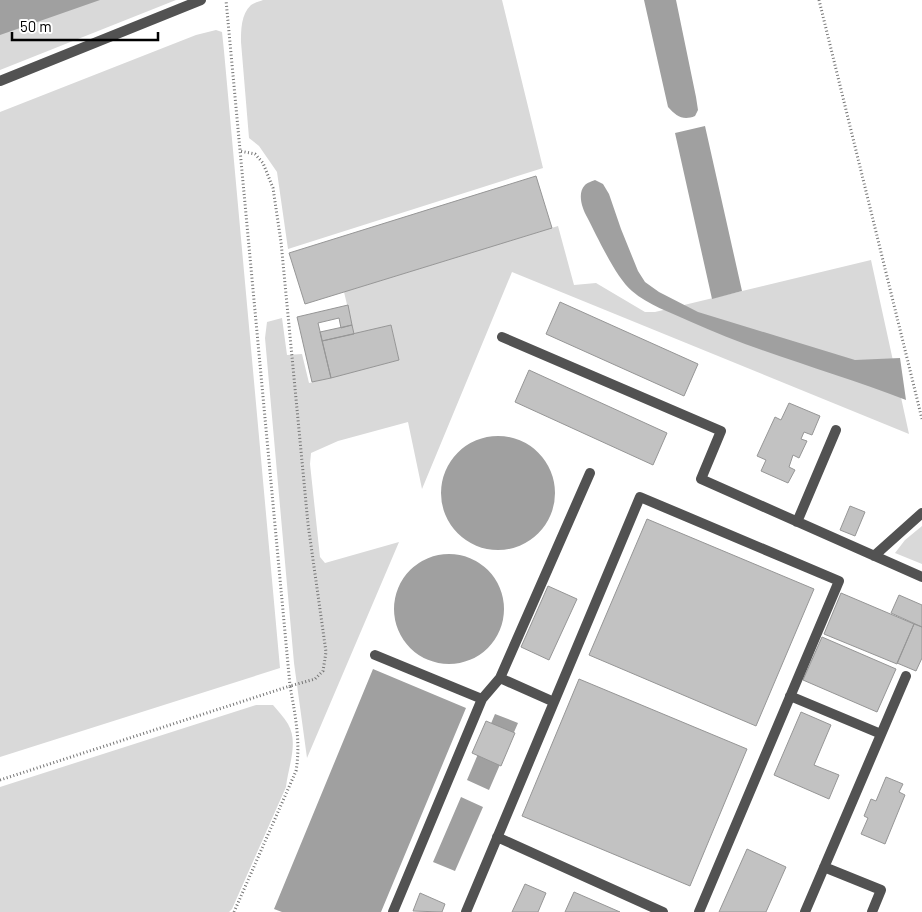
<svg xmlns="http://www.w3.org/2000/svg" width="922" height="912" font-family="Barlow,sans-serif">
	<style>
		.green { fill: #d9d9d9 }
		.water { fill: #a0a0a0 }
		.building { fill: #c2c2c2; stroke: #969696 }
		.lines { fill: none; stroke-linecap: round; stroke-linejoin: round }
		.path { stroke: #747474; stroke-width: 3; stroke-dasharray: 1 2.5; stroke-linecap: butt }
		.service { stroke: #525252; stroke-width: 10 }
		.minor { stroke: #525252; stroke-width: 10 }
	</style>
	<rect width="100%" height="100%" fill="#fff"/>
	<path class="green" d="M95,0H176L0,70V33Z
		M263,0H502L543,168L288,249L277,172L259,146L249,138L241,42C241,30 241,14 251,5C254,3 260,1 263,0Z
		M216,30L222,32L224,51L280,668L0,757V112L196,35Z
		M558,226L574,285L596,283L645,312H655L871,260L909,434L512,272L422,489L408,422L338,441L311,453L310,464L320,557L325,563L399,542L307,758L294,663L265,338L267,322L282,318L287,355L302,354L309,383L399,360L391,325L354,334L344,292Z
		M922,526V564L895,553L905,540Z
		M256,705H273C278,711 284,717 288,724C299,743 288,767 286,787L232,909L229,912H0V787Z"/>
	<path class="water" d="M0,0H100L0,35Z
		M644,0H676L696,97L698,110L695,116C683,121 676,116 668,107Z
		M705,126L742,291L712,299L675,133Z
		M595,180L603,184L609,194L621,229L638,271L645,282L659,292L698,312L855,360L900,358L906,400C834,372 759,353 689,321C670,312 648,305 632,291C616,278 597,236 587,217C582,208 577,193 585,185C587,183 592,181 595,180Z
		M441 493a57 57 0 1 1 114 0a57 57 0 1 1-114 0Z
		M394 609a55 55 0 1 1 110 0a55 55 0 1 1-110 0Z
		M373,669L466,708L381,912H282L274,909Z
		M495,714L518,723L489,790L467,780Z
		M461,797L483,807L455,871L433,862Z"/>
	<path class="building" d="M536,176L552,228L305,304L289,253Z
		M560,302L698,364L684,396L546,334Z
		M348,305L352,325L341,328L339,318L318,323L331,378L312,382L297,317Z
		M352,325L354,334L322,341L320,332Z
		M391,325L399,360L331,378L322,341Z
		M529,370L667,433L653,465L515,402Z
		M789,403L820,416L812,435L804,432L801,439L807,441L799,458L793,455L789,467L795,470L788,483L761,471L766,460L757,456L775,417L781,420Z
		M850,506L865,512L855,536L840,530Z
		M647,519L814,589L756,726L589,655Z
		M548,586L577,599L549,660L521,647Z
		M841,593L914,624L897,664L824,634Z
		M899,595L922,605V627L891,613Z
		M914,624L922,627V658L916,671L897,663Z
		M822,637L896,669L877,712L803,680Z
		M579,679L747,749L690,886L522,816Z
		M801,712L831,725L814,765L839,775L829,799L774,775Z
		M486,721L515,733L501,766L472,753Z
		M886,777L903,784L899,792L905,795L885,844L861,834L868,818L864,816L871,799L876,801Z
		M747,849L786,867L766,912H719Z
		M525,884L546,893L538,912H512Z
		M574,892L620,912H565Z
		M420,893L445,904L442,912L413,911Z"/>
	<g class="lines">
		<path class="path" d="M819,0L922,419
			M0,780L290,686L226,0
			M234,912L296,771C301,742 295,714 290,686L315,679L323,671L326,652L308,524L281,242L273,188L263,163L255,154L240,151"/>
		<path class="service" d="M502,337L721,431L701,479L922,577
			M797,522L836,430
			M874,556L922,513
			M375,655L482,699L393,912
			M500,678L590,473
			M790,696L881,734
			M482,699L500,678L554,702
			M497,837L663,912
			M824,867L881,890L872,912
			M466,912L640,497L839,581L699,912
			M805,912L906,676"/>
		<path class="minor" d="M0,81L201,0"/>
	</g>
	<path d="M12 32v8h146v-8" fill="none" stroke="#000000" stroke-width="2.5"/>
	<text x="20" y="32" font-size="15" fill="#000000" stroke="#ffffff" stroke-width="4" paint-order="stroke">50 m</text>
</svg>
